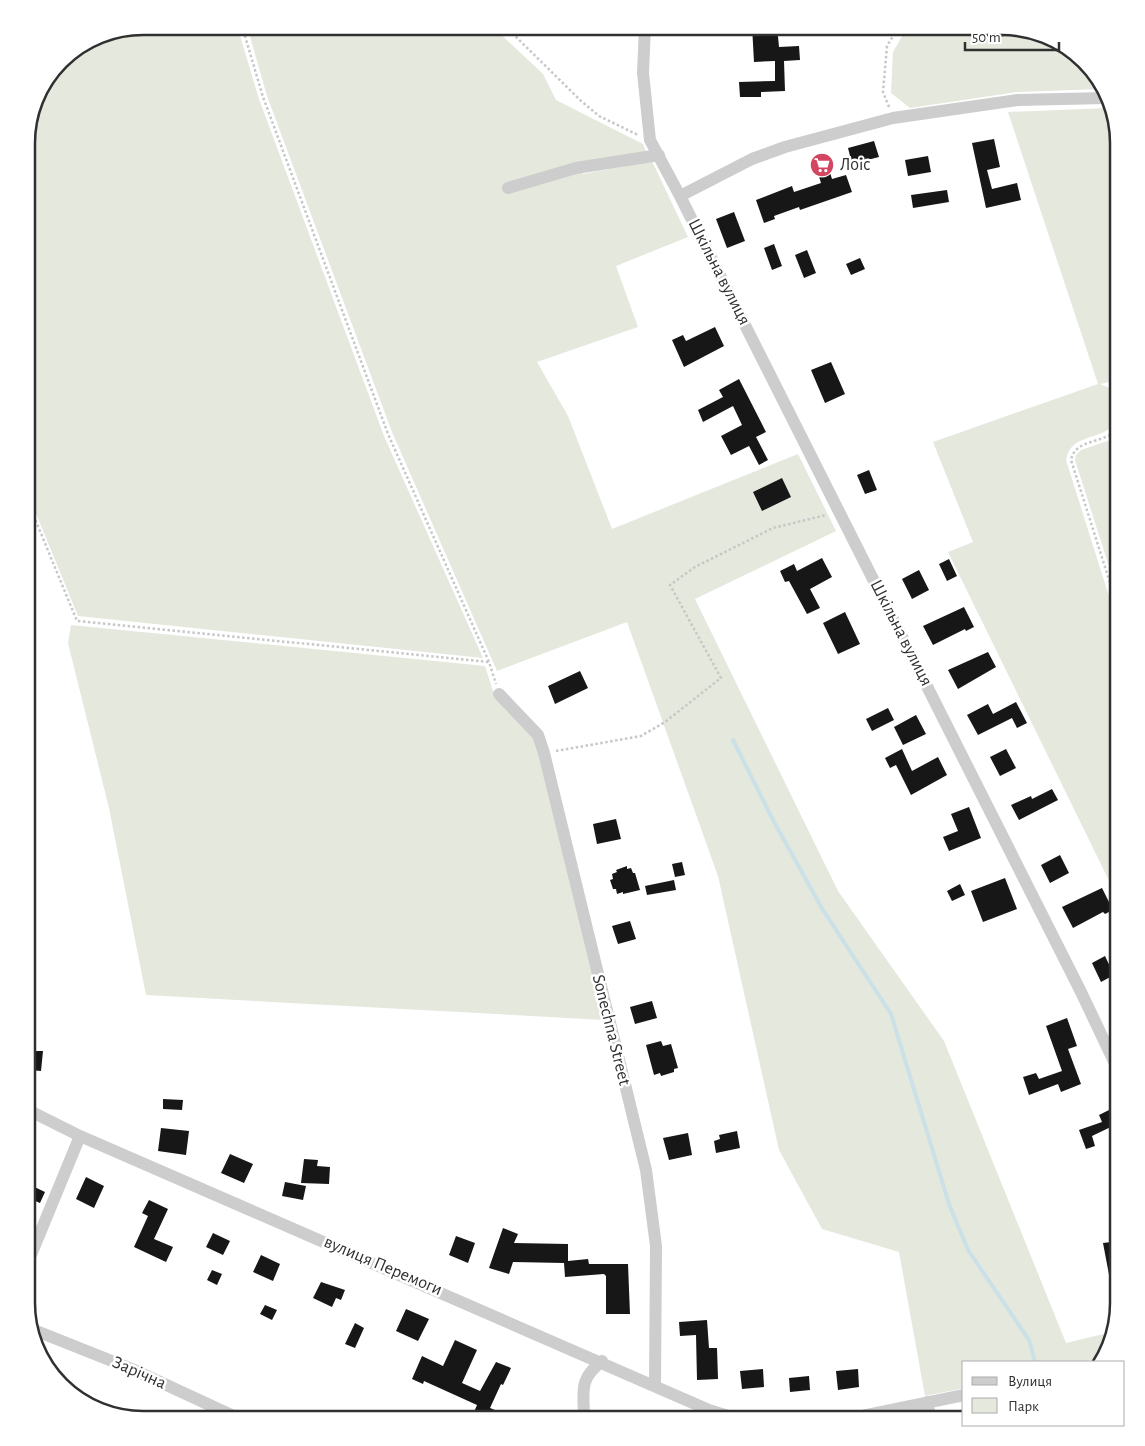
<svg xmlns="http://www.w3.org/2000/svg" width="1145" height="1446" font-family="'Alegreya Sans',sans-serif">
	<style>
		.green { fill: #e4e8dd }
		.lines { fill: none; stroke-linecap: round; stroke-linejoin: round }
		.stream { stroke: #cbe0e7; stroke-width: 4 }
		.building { fill: #171717 }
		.path { stroke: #c7c7c7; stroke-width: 2.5; stroke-dasharray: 2.5 2.5; stroke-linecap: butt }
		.minor { stroke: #cdcdcd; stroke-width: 12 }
		.labels { text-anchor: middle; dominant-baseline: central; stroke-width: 5; stroke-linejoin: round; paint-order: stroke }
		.poi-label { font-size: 18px; fill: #303030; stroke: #fff; text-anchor: start }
		.street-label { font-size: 18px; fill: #303030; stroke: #fff }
		.rim { fill: none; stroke: #303030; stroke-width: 2.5 }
	</style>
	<rect width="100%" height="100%" fill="#fff"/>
	<path class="green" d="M143,26H237L259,99L384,436L483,658L78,616L26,489L27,135L38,91L66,55L98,35Z
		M247,26H492L543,74L556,100L643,144L646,152L578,162L583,174L652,161L688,237L616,266L638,327L537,362L568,416L612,529L798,454L836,531L695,599L838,891L944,1041L1066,1343L1112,1332L1105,1357L1082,1362H964V1388L925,1396L899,1252L822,1229L779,1150L718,876L627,622L497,671L392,432L267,96Z
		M908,26H1010L1060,42L1099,78L1102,89L1017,92L910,108L891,93L893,52Z
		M1108,108L1119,143V380L1100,384L1112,389V398L1117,422C1101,442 1071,432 1066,460L1119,628V901L948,552L973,542L933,442L1098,384L1008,112Z
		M1119,437V598L1075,460L1076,455L1081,450Z
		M71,625L485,666L495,697L533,738L539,755L604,1020L146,995L109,808L68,643Z"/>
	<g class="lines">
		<path class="stream" d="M733,740L773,820L823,910L891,1014L949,1204L968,1250L1029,1340L1035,1362"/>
	</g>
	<path class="building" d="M752,26H777L779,47L799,46L800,60L784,61L785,91L761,92V97H740L739,82L775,81V61L754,62Z
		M997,26H1010L1027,32L999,37Z
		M994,139L1000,167L987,170L992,189L1017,183L1021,200L986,208L972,143Z
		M874,141L879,157L852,164L848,148Z
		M928,156L931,172L908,176L905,160Z
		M825,157L832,179L846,175L852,192L800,210L799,207L774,216L775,219L764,223L756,200L792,186L794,192L821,183L814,160Z
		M947,190L949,202L913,208L911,195Z
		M734,212L745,241L727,248L716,219Z
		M774,244L782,266L772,270L764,248Z
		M807,250L816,273L804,278L795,255Z
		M860,258L865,269L851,275L846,264Z
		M715,327L724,346L684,367L672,340L683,335L686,341Z
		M831,362L845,394L825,403L811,370Z
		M739,379L766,432L756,437L768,460L759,465L749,446L731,455L721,436L742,425L733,406L703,422L698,410L723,397L719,390Z
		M869,470L877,490L865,494L857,475Z
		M782,478L791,497L762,511L753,492Z
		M822,558L832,577L810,589L820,608L807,614L789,581L785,582L780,571L794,564L797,571Z
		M949,559L957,576L947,581L939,564Z
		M919,570L929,590L912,599L902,579Z
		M964,607L974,627L966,631L965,629L933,645L923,626Z
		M845,612L860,644L838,654L823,623Z
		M988,652L996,667L958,689L948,670Z
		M580,671L588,688L555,704L548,686Z
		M1016,702L1027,723L1017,728L1012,718L978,735L967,715L988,704L993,714Z
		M888,708L894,720L872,731L866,719Z
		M916,715L926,734L903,745L894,727Z
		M902,749L912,771L938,757L947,775L911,795L896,765L890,768L885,758Z
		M1006,749L1016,768L1000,776L990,757Z
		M1052,789L1058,800L1019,820L1011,805L1031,796L1032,799Z
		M969,807L981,838L949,851L943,837L958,831L951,814Z
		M616,819L621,839L597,844L593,824Z
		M1060,855L1069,873L1050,883L1041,865Z
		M682,862L685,875L675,877L672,864Z
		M627,866V869L631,868L633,873H635L640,890L623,894V892L617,894L616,889H613L610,880L613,879L612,874L617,872L616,870Z
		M1005,878L1017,909L983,922L971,891Z
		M674,880L676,890L647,895L645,886Z
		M960,884L965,895L952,901L947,891Z
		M1102,888L1113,910L1105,914L1103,912L1073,928L1062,907Z
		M630,921L636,939L618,944L612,926Z
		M1105,956L1114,975L1101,982L1092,963Z
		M652,1001L657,1018L635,1024L630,1007Z
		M1067,1018L1077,1046L1068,1049L1081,1084L1061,1092L1058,1084L1029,1095L1023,1077L1036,1073L1039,1079L1062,1071L1046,1026Z
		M661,1041L663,1046L671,1044L678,1068L674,1069V1072L661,1076L660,1073L654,1075L646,1045Z
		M32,1051H43L41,1071L30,1070Z
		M163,1099L183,1100L182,1110L163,1109Z
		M1113,1108L1119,1123L1092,1136L1095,1146L1086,1149L1079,1130L1102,1122L1099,1115Z
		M161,1128L189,1131L186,1155L158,1151Z
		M737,1131L740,1148L716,1153L714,1141L720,1139L719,1135Z
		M688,1133L692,1155L669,1160L663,1138Z
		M230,1154L253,1164L244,1183L221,1173Z
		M304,1159L318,1160L317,1166L330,1167L329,1184L301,1183Z
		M86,1177L104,1186L94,1208L76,1199Z
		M285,1182L306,1186L303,1200L282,1196Z
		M26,1183L45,1192L40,1203L26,1197Z
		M149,1200L168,1209L154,1239L173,1247L166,1262L134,1247L148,1216L142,1213Z
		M503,1228L518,1234L514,1243L568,1244V1261L588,1259L589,1264H628L630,1314H606V1276L604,1274L565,1277L564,1263L513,1262L509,1274L489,1268Z
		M213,1233L230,1241L223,1255L206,1247Z
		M456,1236L475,1243L468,1263L449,1255Z
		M1119,1241V1279L1110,1280L1103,1243Z
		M261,1255L280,1264L273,1281L253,1272Z
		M212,1270L222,1274L217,1285L207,1280Z
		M321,1282L345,1290L341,1300L336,1298L332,1307L313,1298Z
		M265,1305L277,1310L272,1320L260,1314Z
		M406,1309L429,1319L418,1341L396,1331Z
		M707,1320L709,1348H717L718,1379L697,1380L696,1335L680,1336L679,1322Z
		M355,1323L364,1328L355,1348L345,1344Z
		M455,1340L477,1350L462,1383L480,1391L496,1362L511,1368L503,1385L501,1384L490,1408L495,1410L491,1420L474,1412L477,1405L424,1381L423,1384L412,1379L422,1356L443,1366Z
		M763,1369L764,1387L742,1389L740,1371Z
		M858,1369L859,1387L838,1390L836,1371Z
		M809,1376L810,1390L790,1392L789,1378Z"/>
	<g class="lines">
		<path class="path" d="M242,26L263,97L388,434L489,662L496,684
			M505,26L580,100L599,116L638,135
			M889,107L883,92L887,46L899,26
			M1119,407L1117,398L1119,388
			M26,497L77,621L489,662
			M1119,611L1071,460C1075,438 1106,444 1119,428
			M556,751L641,736L665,722L721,678L670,585L695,567L773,528L826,515"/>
		<path class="minor" d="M645,26L643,73L650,140L680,196L1081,992L1119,1072
			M508,188L576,168L659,155
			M680,196L752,159L785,147L893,118L1018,100L1105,98
			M499,694L538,735L544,753L646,1170L656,1246L655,1385
			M26,1109L80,1136L709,1410L741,1420
			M26,1267L80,1136
			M34,1330L132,1369L242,1420
			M927,1402L931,1420
			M584,1420C584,1391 578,1380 602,1361
			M843,1420L964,1395"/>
	</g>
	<defs>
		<g id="supermarket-disc" transform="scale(1.25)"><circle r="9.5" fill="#d34662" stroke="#fff"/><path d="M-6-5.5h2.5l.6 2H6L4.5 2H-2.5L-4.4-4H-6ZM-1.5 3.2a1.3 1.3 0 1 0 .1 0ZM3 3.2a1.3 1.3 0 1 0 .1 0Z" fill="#fff"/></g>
	</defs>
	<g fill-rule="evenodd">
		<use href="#supermarket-disc" x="822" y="165"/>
	</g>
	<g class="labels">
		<g class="poi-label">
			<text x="840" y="165">Лоіс</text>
		</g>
		<g class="street-label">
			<text transform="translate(719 272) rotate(63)">Шкільна вулиця</text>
			<text transform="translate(901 633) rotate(63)">Шкільна вулиця</text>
			<text transform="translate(611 1030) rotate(76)">Sonechna Street</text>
			<text transform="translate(383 1266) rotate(23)">вулиця Перемоги</text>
			<text transform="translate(139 1373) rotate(24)">Зарічна</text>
		</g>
	</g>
	<path d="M0 0H1145V1446H0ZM143 35H1002A108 108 0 0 1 1110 143V1303A108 108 0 0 1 1002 1411H143A108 108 0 0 1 35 1303V143A108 108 0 0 1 143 35Z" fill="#fff" fill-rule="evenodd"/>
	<path class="rim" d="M143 35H1002A108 108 0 0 1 1110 143V1303A108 108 0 0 1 1002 1411H143A108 108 0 0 1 35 1303V143A108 108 0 0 1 143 35Z"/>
	<rect x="962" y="1361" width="162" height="65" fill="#ffffff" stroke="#acacac"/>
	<rect x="972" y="1377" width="25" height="8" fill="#cdcdcd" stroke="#acacac"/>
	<text x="1008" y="1386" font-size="15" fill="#303030">Вулиця</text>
	<rect x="972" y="1398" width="25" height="15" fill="#e4e8dd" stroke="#acacac"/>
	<text x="1008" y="1411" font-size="15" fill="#303030">Парк</text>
	<path d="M965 42v8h94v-8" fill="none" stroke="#303030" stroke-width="2.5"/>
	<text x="972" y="42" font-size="15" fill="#303030" stroke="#ffffff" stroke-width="4" paint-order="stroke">50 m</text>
</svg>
